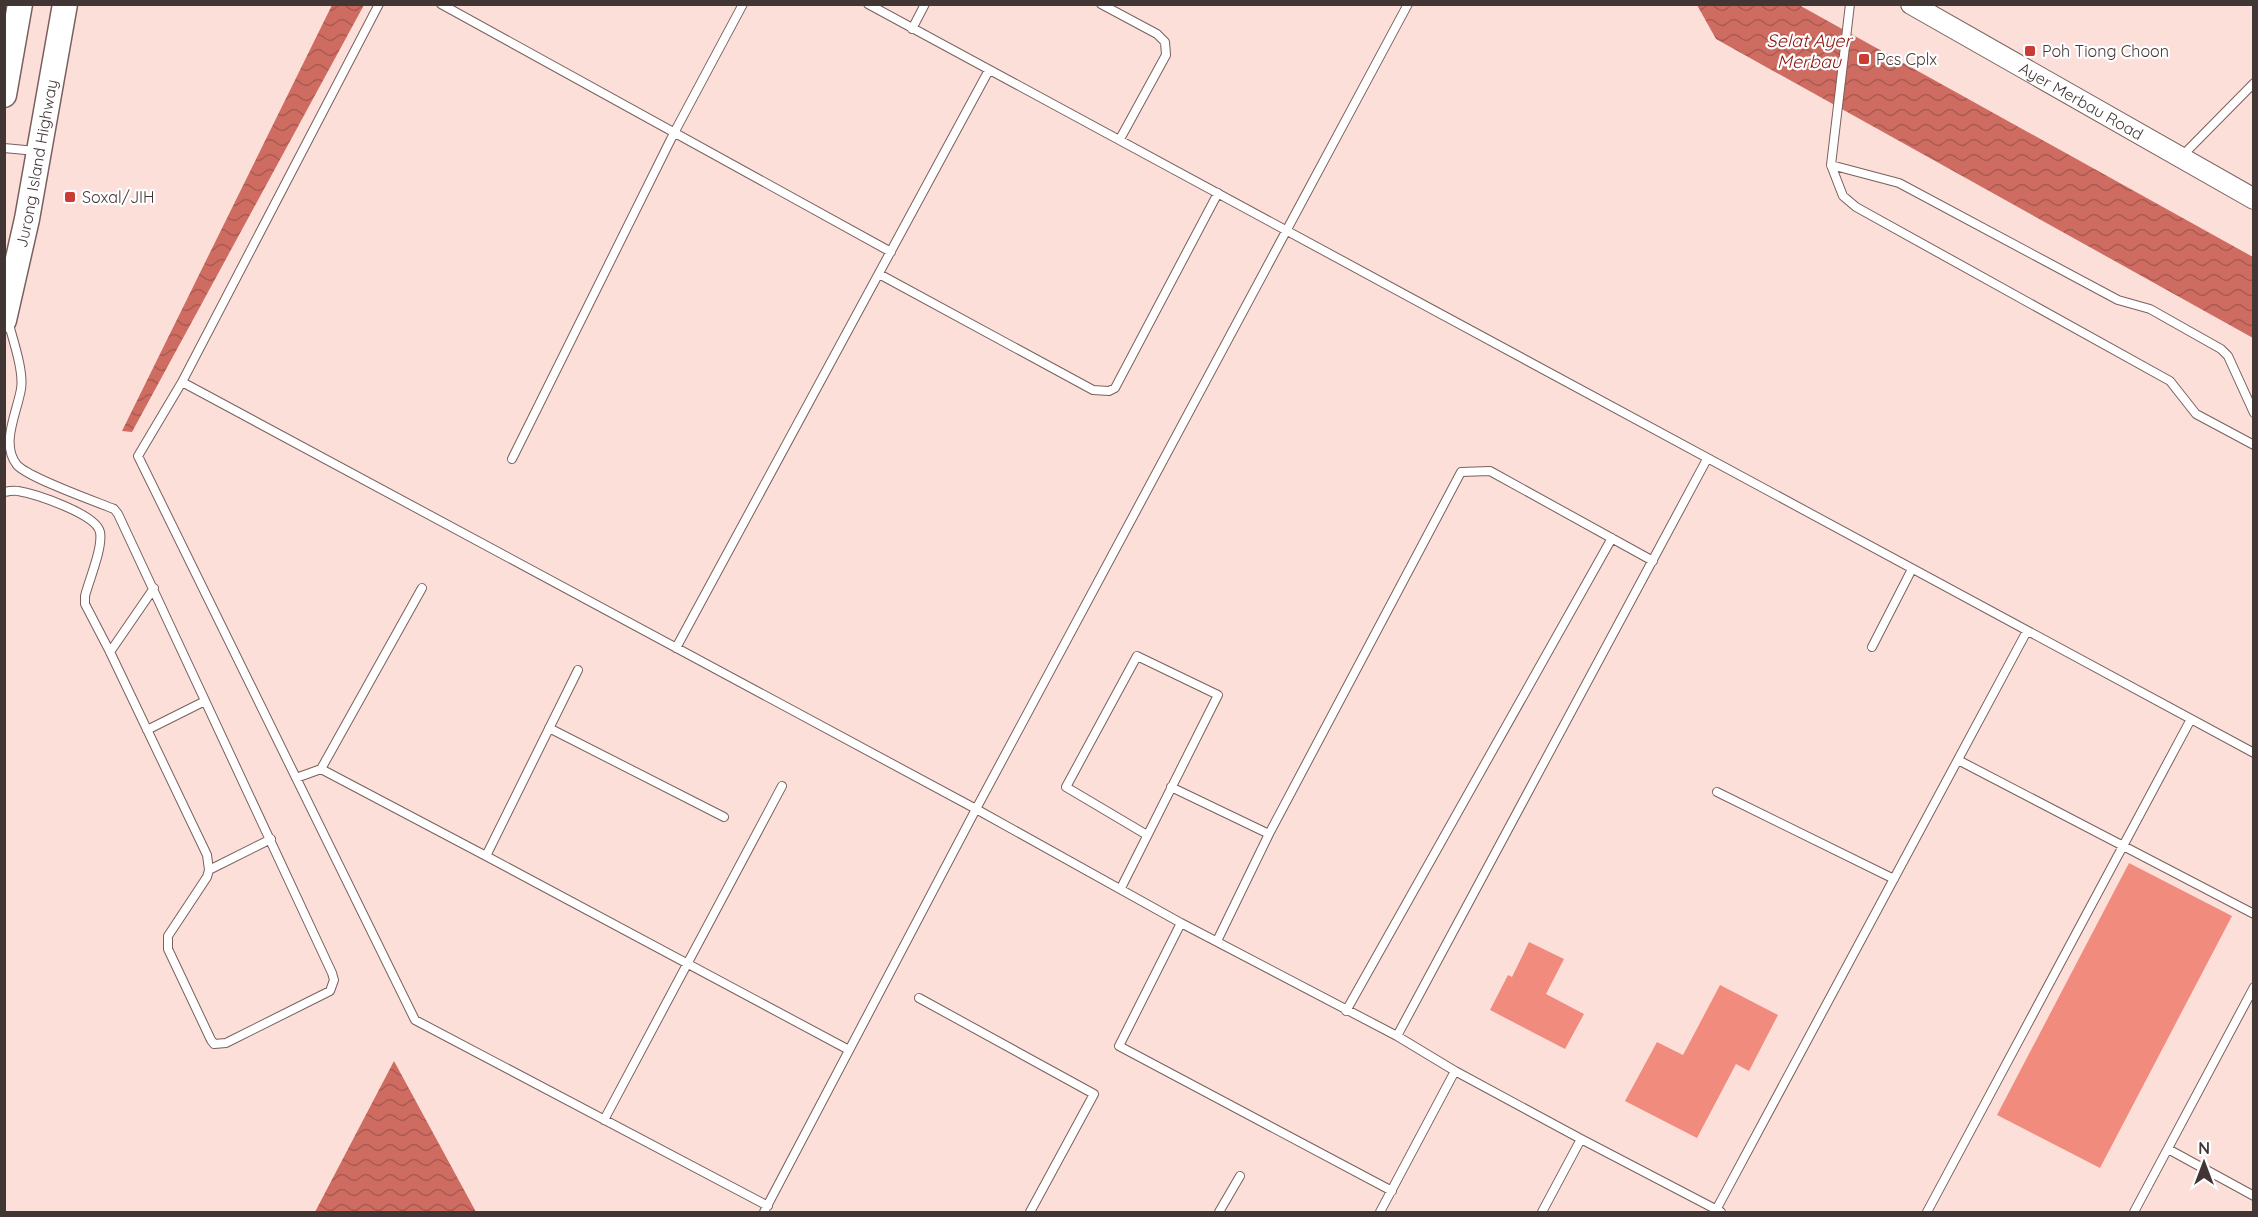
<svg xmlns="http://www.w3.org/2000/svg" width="2258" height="1217" font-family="Quicksand,sans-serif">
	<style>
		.water { fill: url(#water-waves) }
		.building { fill: #f18b7e }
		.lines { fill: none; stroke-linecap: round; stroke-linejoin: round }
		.service-casing { stroke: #79605c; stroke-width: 10 }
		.tertiary-casing { stroke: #79605c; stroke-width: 22 }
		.primary-casing { stroke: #79605c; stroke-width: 27 }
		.service { stroke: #fff; stroke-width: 8 }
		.tertiary { stroke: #fff; stroke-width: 20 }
		.primary { stroke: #fff; stroke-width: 24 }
		.poi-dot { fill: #ca3c33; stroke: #fff; stroke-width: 2 }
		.labels { text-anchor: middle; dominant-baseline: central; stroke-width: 4.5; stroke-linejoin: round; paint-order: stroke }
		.poi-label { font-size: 16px; fill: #423635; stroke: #fff; text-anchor: start }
		.street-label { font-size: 16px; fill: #423635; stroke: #fff }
		.water-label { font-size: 18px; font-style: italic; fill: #8e1211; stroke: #fff }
	</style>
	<defs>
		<pattern id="water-waves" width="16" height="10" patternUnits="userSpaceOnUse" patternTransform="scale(1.5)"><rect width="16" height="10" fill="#cf6c61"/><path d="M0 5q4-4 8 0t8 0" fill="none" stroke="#aa5a51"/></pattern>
	</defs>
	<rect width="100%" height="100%" fill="#fddfda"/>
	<path class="water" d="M332,5H364L132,432L122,431Z
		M1697,5H1799L2253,257V338L1716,39Z
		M394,1061L476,1212H315Z"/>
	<path class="building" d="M2129,863L2232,916L2100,1168L1997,1115Z
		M1529,942L1564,959L1546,994L1584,1014L1565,1049L1490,1010L1508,975L1512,977Z
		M1720,985L1778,1015L1749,1071L1736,1064L1697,1138L1625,1101L1657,1042L1683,1055Z"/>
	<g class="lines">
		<g class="service-casing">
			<path id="service" d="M379,4L182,382L138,456L415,1020L768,1206
				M441,4L891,252
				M868,4C1330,254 1791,504 2254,753
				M1101,4L1157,34L1165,42L1166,55L1120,139
				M1850,4L1831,165L1843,196L1856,207L2170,381L2196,414L2254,445
				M912,29L925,4
				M4,148L36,151
				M2181,157L2254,83
				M1831,165L1899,183L2118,300L2150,309L2221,349L2228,356L2254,413
				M879,274L1093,390L1109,391L1115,388L1218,193
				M182,382L976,809L1181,923L1397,1036L1455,1071L1581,1139L1721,1212
				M512,459L674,133L743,4
				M4,492C9,491 14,490 18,491C36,494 96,514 100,532C103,548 89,580 85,596V604L110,652L207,855L209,870L207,877L168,936V949L211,1040L214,1044L226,1043L330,991L334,980L332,973L118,514L114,509C94,501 29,478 17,465C0,444 17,413 21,389C24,371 13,340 8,321
				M1872,647L1912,569
				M676,648L989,70
				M110,652L154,588
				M549,728L724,817
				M147,730L205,701
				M1958,760L2254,914
				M321,769L486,856L578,670
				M296,778L321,769L422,588
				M1171,787L1269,834
				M1717,792L1894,879
				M486,856L849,1050
				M209,870L271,839
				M1121,888L1218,695L1137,656L1066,787L1147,835
				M1181,923L1119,1046L1392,1191
				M1217,941L1269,834L1461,472L1490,471L1653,561
				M919,998L1094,1094L1030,1212
				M1346,1011L1612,538
				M1397,1036L1707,459
				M604,1120L782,786
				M2168,1149L2254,1196
				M1716,1210L2027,631
				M764,1212L976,809L1408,4
				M1219,1212L1240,1176
				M1380,1212L1455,1071
				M1542,1212L1581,1139
				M1927,1212L2191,719
				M2134,1212L2254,987"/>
		</g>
		<g class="tertiary-casing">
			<g id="tertiary">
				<path id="s1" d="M1911,4L2254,199"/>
			</g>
		</g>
		<g class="primary-casing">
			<g id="primary">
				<path d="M4,95L20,4"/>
				<path id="s2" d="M4,320L27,219L65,4"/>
			</g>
		</g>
		<use href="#service" class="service"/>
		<use href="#tertiary" class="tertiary"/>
		<use href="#primary" class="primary"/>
	</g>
	<g class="poi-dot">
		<rect x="2024" y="45" width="12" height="12" rx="3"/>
		<rect x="1858" y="53" width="12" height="12" rx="3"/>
		<rect x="64" y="191" width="12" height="12" rx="3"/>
	</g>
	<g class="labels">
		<g class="poi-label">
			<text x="2042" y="51">Poh Tiong Choon</text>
			<text x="1876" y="59">Pcs Cplx</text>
			<text x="82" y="197">Soxal/JIH</text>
		</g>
		<g class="street-label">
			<text stroke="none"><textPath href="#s1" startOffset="196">Ayer Merbau Road</textPath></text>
			<text stroke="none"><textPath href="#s2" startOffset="160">Jurong Island Highway</textPath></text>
		</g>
		<g class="water-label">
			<text x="1809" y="40">Selat Ayer<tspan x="1809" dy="21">Merbau</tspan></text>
		</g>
	</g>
	<rect width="2258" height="1217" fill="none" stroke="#423635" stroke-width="12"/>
	<g transform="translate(2204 1163)" stroke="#ffffff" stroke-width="4.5" paint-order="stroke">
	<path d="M0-4.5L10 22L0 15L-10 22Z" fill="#423635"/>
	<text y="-9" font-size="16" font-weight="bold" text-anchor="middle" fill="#423635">N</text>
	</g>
</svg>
